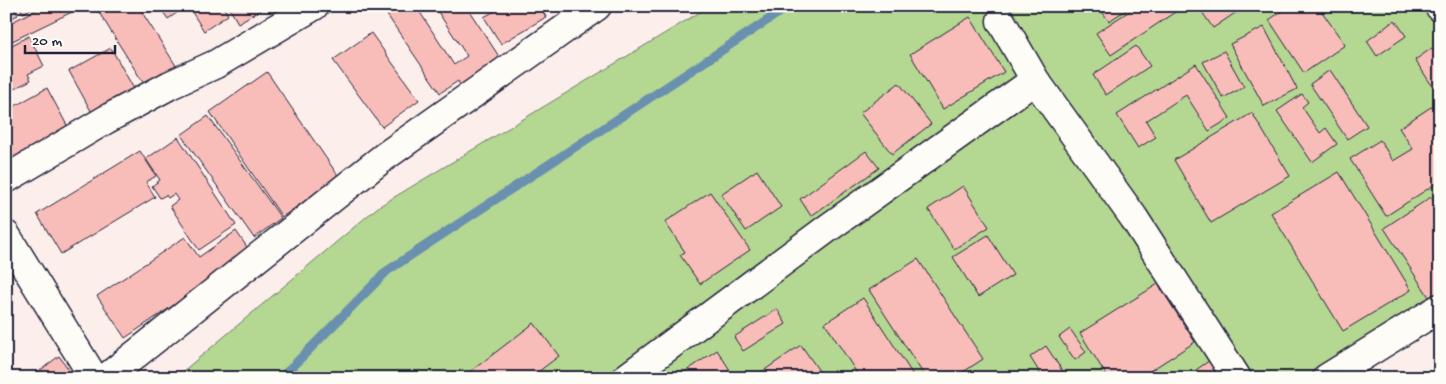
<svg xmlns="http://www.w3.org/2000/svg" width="1446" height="384" font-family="'Gochi Hand',sans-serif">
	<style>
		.green { fill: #b4d792; stroke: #6b7c66 }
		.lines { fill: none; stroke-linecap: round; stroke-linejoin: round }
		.stream { stroke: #6b90b0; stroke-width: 9 }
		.building { fill: #f9bdb9; stroke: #22223b }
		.minor-casing { stroke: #22223b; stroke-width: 31 }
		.minor { stroke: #fdfcf7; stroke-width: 28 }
	</style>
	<rect width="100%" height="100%" fill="#fcefeb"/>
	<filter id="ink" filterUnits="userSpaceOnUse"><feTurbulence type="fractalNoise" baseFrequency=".02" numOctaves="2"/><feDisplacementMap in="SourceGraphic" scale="10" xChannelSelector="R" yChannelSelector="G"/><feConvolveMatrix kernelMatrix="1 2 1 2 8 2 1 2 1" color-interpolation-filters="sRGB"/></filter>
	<g filter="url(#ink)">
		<path class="green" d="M710,6H1440V300L1323,378H175L378,207Z"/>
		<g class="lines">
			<path class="stream" d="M281,378L387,271L789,6"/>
		</g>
		<path class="building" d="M6,6H13L18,15L6,21Z
			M19,6H37L23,13Z
			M44,6H77L78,9L6,44V25Z
			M95,6H138L180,72L149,92Z
			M159,6H187L168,19Z
			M188,6H223L228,15L204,31Z
			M228,6H267L238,23Z
			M381,6H416L454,65L467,56L434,6H466L502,61L461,88L458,81L440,93Z
			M498,6H540L546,17L501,44L484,17L500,8Z
			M1098,6H1132L1109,21Z
			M1137,6H1184L1111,55L1096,33Z
			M1198,6H1239L1241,9L1213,28Z
			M1289,6H1318L1345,45L1304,73L1269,20Z
			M970,17L1004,72L943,109L910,54Z
			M1395,20L1406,36L1377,56L1367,41Z
			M1264,27L1297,89L1264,106L1230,44Z
			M371,33L419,100L382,127L333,60Z
			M29,36L44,66L28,74L31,80L6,93V48Z
			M1136,46L1150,66L1106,95L1093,75Z
			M111,48L138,96L96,120L69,71Z
			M1432,48L1440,60V83L1433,87L1415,60Z
			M1224,51L1244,87L1223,98L1203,62Z
			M1196,64L1230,118L1209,131L1186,95L1146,121L1156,137L1138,148L1117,115Z
			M1330,70L1367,126L1347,139L1310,84Z
			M267,72L339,177L282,217L210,112Z
			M899,83L931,124L892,154L860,113Z
			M47,88L71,133L11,166L6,157V111Z
			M1302,94L1308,102L1302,107L1320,133L1326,128L1337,144L1312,162L1277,111Z
			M1440,101V181L1386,216L1350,159L1380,140L1393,161L1413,149L1399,128Z
			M1252,113L1290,176L1211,223L1174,160Z
			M208,116L281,218L254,238L181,135Z
			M178,137L236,225L199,250L170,206L178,200L174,194L168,198L166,195L160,198L152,186L160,180L146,159Z
			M140,151L156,176L146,182L155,197L61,254L37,214Z
			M866,151L879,168L811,216L800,199Z
			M757,170L781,207L746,231L721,194Z
			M1339,172L1411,290L1343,331L1271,213Z
			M963,186L989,227L954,249L928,209Z
			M710,192L750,250L700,284L680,255L685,252L665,222Z
			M1431,197L1440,210V291L1429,297L1384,228Z
			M236,231L251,253L125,338L97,296L185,237L199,257Z
			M988,235L1013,275L978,297L953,257Z
			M918,259L983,359L954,378H926L869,290Z
			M1158,284L1195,342L1139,378H1108L1080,333Z
			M863,298L915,378H860L825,323Z
			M777,309L786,324L743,351L734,337Z
			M534,323L559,356L530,378H462Z
			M1070,329L1086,352L1075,360L1059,337Z
			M801,345L824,378H753Z
			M1046,346L1067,378H1043L1030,357Z
			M717,350L730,370L718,378H676Z
			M59,356L75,378H30Z
			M1213,358L1227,378H1201L1196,370Z"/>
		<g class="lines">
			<g class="minor-casing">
				<path id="minor" d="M1439,6L1440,7
					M1001,21L1035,80L1134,218L1237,378
					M6,179L107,119L170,85L216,64L314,6
					M6,235L94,378
					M106,378L384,157L597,6
					M626,378L828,228L1035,80
					M1327,378L1440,308"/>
			</g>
			<use href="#minor" class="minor"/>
		</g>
	</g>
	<rect width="1446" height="384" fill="none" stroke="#fdfcf7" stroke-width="25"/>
	<rect x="12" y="12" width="1421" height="359" fill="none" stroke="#22223b" stroke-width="2" filter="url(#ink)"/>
	<path d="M25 45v8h90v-8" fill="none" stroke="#22223b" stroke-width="2.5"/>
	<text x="32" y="45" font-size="15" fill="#22223b" stroke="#fdfcf7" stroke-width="4" paint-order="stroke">20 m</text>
</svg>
